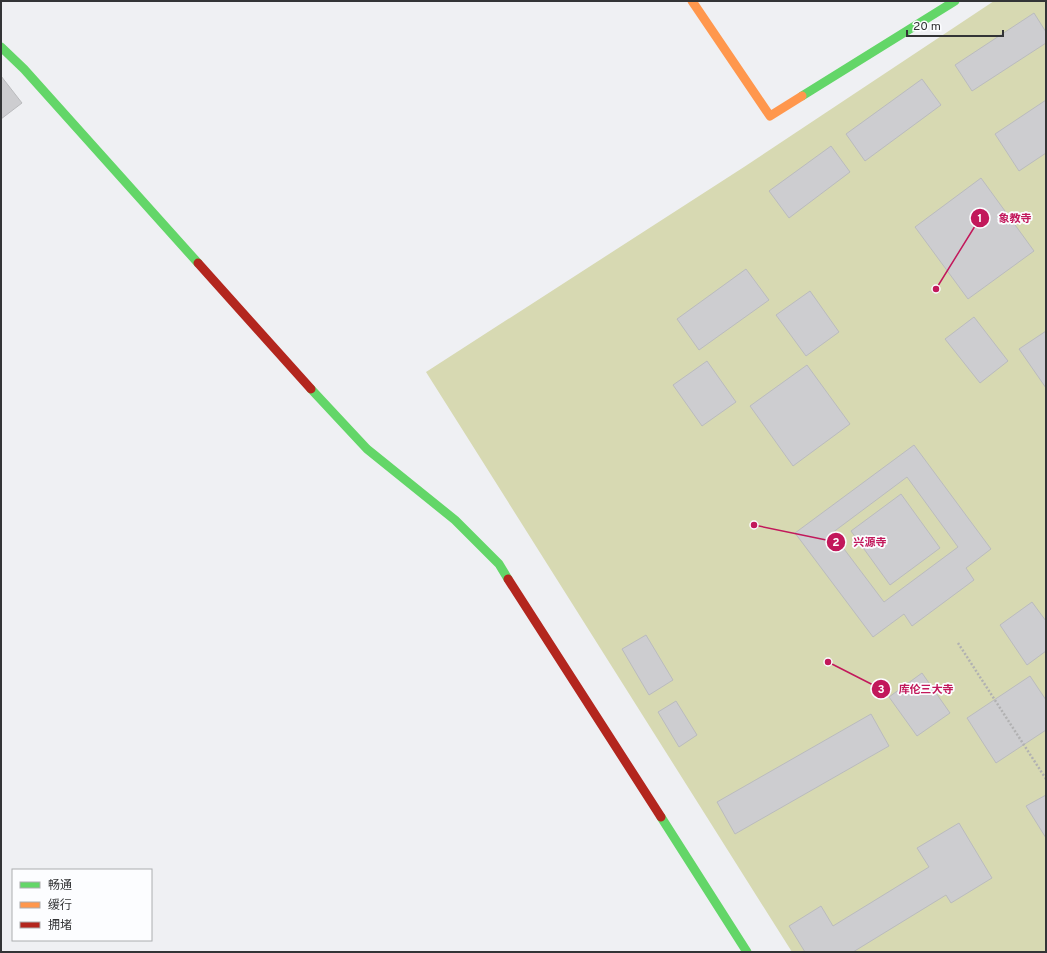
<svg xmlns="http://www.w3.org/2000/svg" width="1047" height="953" font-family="Overpass,'Noto Sans SC',sans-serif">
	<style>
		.green { fill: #d7d9b2 }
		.building { fill: #cdcdd0; stroke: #babbbd; fill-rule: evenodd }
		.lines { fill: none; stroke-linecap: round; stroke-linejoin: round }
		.path { stroke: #b1b1b2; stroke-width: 2.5; stroke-dasharray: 2 2; stroke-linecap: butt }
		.fast { stroke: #63d668; stroke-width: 9 }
		.slow { stroke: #ff974d; stroke-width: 9 }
		.jam { stroke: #b3261e; stroke-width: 9 }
		.leader { fill: none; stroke: #c2185b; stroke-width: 1.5 }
		.callout-dot { fill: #c2185b; stroke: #fcfdff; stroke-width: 1.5 }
		.mark-label { font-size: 12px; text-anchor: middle; font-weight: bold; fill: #fff }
		.callout-label { font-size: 11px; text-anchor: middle; font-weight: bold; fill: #c2185b; stroke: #fcfdff; stroke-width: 3.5; stroke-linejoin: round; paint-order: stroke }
	</style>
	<rect width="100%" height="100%" fill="#eff0f3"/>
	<path class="green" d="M994,1H1046V952H792L426,372L744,167Z"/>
	<path class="building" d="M1034,13L1046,32V43L972,91L955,65Z
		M1,76L22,103L1,119Z
		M922,79L941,105L865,161L846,134Z
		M1046,100V153L1019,171L995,134Z
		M831,146L850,172L789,218L769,191Z
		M981,178L1034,251L968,299L915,227Z
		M746,269L769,300L699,350L677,319Z
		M810,291L839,332L806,356L776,315Z
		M974,317L1008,361L980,383L945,339Z
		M1046,331V388L1019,349Z
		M707,361L736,402L702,426L673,385Z
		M807,365L850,424L793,466L750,406Z
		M914,445L991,549L966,568L974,580L912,626L904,614L873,637L795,533ZM907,477L958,547L884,602L832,533Z
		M901,494L940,548L890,585L851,531Z
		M1032,602L1046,621V651L1027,665L1000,625Z
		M646,635L673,680L649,695L622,649Z
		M922,673L950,713L917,736L889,697Z
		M1030,676L1046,700V730L996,763L967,718Z
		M676,701L697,735L679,747L658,712Z
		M871,714L889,746L735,834L717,802Z
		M1046,795V838L1026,806Z
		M959,823L992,878L951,903L946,895L853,952H805L789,926L821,906L833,926L929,867L917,848Z"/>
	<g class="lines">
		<path class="path" d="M958,643L1046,779"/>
		<path class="fast" d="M1,47L24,69L198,263
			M802,96L955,1
			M311,389L367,449L455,520L499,564L508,579
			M661,817L747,952"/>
		<path class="slow" d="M692,1L770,116L802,96"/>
		<path class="jam" d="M198,263L311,389
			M508,579L661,817"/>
	</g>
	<path class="leader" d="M936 289L980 218M754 525L836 542M828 662L881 689"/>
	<g class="callout-dot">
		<circle cx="936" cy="289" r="4"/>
		<circle cx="754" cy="525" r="4"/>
		<circle cx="828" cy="662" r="4"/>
		<circle cx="980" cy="218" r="10"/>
		<circle cx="836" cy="542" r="10"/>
		<circle cx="881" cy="689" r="10"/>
	</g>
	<g class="mark-label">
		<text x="980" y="222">1</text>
		<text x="836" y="546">2</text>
		<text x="881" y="693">3</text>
	</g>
	<g class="callout-label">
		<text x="1015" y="222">象教寺</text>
		<text x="870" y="546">兴源寺</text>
		<text x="926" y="693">库伦三大寺</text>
	</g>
	<rect width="1047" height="953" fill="none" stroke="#333436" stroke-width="4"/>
	<rect x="12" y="869" width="140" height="72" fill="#fcfdff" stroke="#acadaf"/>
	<rect x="20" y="882" width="20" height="6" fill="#63d668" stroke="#acadaf"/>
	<text x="48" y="889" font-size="12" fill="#333436">畅通</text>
	<rect x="20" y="902" width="20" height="6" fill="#ff974d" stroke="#acadaf"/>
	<text x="48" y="909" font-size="12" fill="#333436">缓行</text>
	<rect x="20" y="922" width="20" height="6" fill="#b3261e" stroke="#acadaf"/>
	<text x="48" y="929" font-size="12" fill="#333436">拥堵</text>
	<path d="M907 30v6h96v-6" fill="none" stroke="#333436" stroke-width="2"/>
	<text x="913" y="30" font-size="12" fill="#333436" stroke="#fcfdff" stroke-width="3" paint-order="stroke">20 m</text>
</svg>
